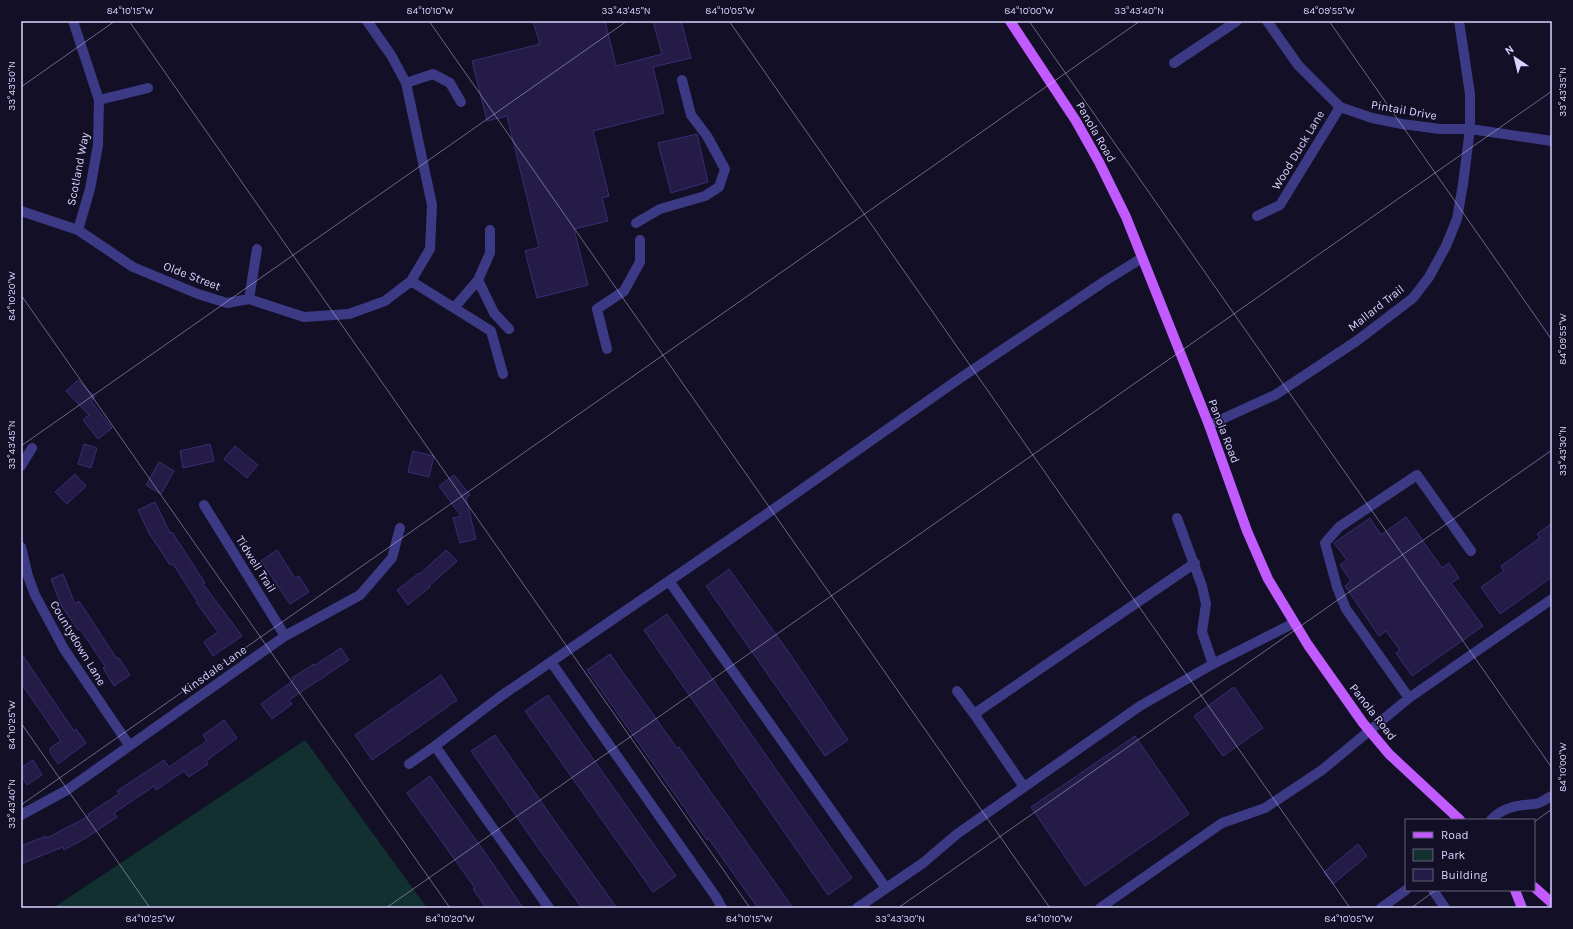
<svg xmlns="http://www.w3.org/2000/svg" width="1573" height="929" font-family="Karla,sans-serif">
	<style>
		.green { fill: #12302f }
		.building { fill: #241b47; stroke: #3b2d73 }
		.lines { fill: none; stroke-linecap: round; stroke-linejoin: round }
		.minor { stroke: #3d3a85; stroke-width: 10 }
		.major { stroke: #c25bff; stroke-width: 10 }
		.ticks { fill: none; stroke: #d9d4ff; stroke-width: 1; stroke-opacity: 0.45 }
		.labels { text-anchor: middle; dominant-baseline: central; stroke-width: 3; stroke-linejoin: round; paint-order: stroke }
		.street-label { font-size: 12px; fill: #d9d4ff; stroke: #130f26 }
		.neatline { fill: none; stroke: #d9d4ff; stroke-width: 1.5 }
		.ticks-label { font-size: 10px; text-anchor: middle; fill: #d9d4ff }
	</style>
	<rect width="100%" height="100%" fill="#130f26"/>
	<path class="green" d="M305,740L427,908H53Z"/>
	<path class="building" d="M533,21H605L616,66L662,54L653,21H681L691,58L653,67L664,113L593,131L609,196L602,198L608,221L574,229L588,285L537,298L525,251L539,247L507,116L487,121L472,61L540,44Z
		M697,134L708,182L671,193L658,143Z
		M78,380L95,397L91,401L112,428L98,439L83,420L89,415L66,391Z
		M84,444L97,448L91,468L78,464Z
		M210,444L214,461L183,468L180,451Z
		M235,446L258,465L247,478L224,459Z
		M413,451L434,456L429,477L408,472Z
		M159,462L174,471L161,494L146,485Z
		M75,474L86,486L67,504L55,492Z
		M454,475L470,495L466,498L476,539L460,543L453,518L461,516L439,486Z
		M155,502L170,533L172,532L205,583L203,584L242,636L213,656L204,642L218,632L196,602L197,601L173,564L170,565L149,533L138,510Z
		M1406,517L1442,568L1449,563L1459,578L1451,583L1483,626L1412,676L1396,653L1400,650L1386,631L1379,636L1345,586L1351,581L1340,565L1347,560L1334,543L1370,518L1381,535Z
		M1552,523V577L1500,614L1481,587L1504,571L1501,566L1540,538L1537,534Z
		M277,550L295,578L299,576L309,592L290,604L261,561Z
		M446,550L457,561L429,586L430,587L408,605L397,590L419,573L420,574Z
		M729,569L790,654L848,740L825,756L706,586Z
		M63,574L75,604L79,601L117,659L119,658L130,675L114,686L103,668L105,666L80,629L78,630L61,605L51,579Z
		M667,614L852,878L828,895L644,630Z
		M341,648L349,660L289,700L292,704L272,719L261,704L294,680L292,678L314,664L315,665Z
		M21,653L74,731L76,729L86,743L58,764L50,752V748L61,741L21,683Z
		M610,654L677,748L679,747L793,908H758L708,838L707,840L587,670Z
		M441,675L457,700L372,760L355,735Z
		M1234,687L1263,728L1223,756L1194,716Z
		M548,695L676,876L653,892L525,711Z
		M224,720L237,738L206,761L208,764L189,777L184,771L156,790L154,786L114,813L117,817L86,838L64,850L63,847L21,864V846L46,836L47,838L89,816L88,814L119,794L117,791L164,760L169,767L207,741L203,735Z
		M495,735L554,820L617,908H582L537,846L471,751Z
		M1135,736L1189,814L1085,886L1031,807Z
		M33,760L42,775L27,785L21,775V768Z
		M430,776L491,861L523,908H486L473,889L475,888L407,793Z
		M1358,844L1367,856L1333,884L1324,872Z"/>
	<g class="lines">
		<path class="minor" d="M73,21L99,100L98,145L90,189L78,230
			M1267,21L1298,65L1340,107L1372,118L1402,124L1440,129H1470L1552,141
			M1174,63L1237,21
			M406,83L433,74L450,83L461,102
			M99,100L148,88
			M21,211L78,230L133,267L198,294L227,303L249,299L304,317L349,314L385,301L411,281L430,249L432,205L406,83L391,55L367,21
			M1257,216L1280,205L1340,107
			M636,223L660,209L705,196L719,187L725,169L707,136L691,115L682,80
			M478,280L494,313L509,329
			M411,281L491,331L503,374
			M249,299L257,249
			M454,308L478,280L490,253V230
			M607,349L597,309L624,291L640,262V240
			M1209,425L1275,395L1358,340L1413,298L1429,277L1446,246L1457,219L1463,184L1470,129V94L1459,21
			M21,466L32,448
			M204,505L285,636
			M1177,518L1202,586L1206,604L1202,632L1213,664
			M21,547L28,576L35,595L64,649L129,745
			M669,581L886,888
			M551,662L716,897L722,908
			M957,691L974,714
			M1409,698L1346,609L1337,587L1325,543L1339,527L1417,475L1471,551
			M409,764L435,746
			M1024,787L974,714L1195,563
			M21,815L67,790L285,636L360,595L392,558L400,528
			M1491,820C1502,807 1519,805 1535,804C1540,804 1547,798 1552,796
			M1433,890L1445,908
			M549,908L435,746L501,696L758,520L956,381L1108,279L1142,258
			M857,908L923,863L957,834L1140,706L1213,664L1294,623
			M1100,908L1222,823L1265,808L1322,770L1409,698L1552,599
			M1381,908L1406,890"/>
		<path class="major" d="M1010,21L1076,121L1099,162L1126,217L1209,425L1247,531L1268,579L1308,645L1363,723L1389,754L1460,820
			M1534,887L1552,903
			M1515,890L1522,908"/>
	</g>
	<path class="ticks" d="M129,21L750,908M429,21L1050,908M729,21L1350,908M1029,21L1552,768M1329,21L1552,340M21,87L115,21M21,295L450,908M21,446L627,21M21,723L150,908M21,805L1140,21M1534,822L1552,809M386,908L1552,91M898,908L1552,450M1411,908L1436,890"/>
	<g class="labels">
		<g class="street-label">
			<text transform="translate(1404 110) rotate(10)">Pintail Drive</text>
			<text transform="translate(1096 132) rotate(60)">Panola Road</text>
			<text transform="translate(1298 150) rotate(-59)">Wood Duck Lane</text>
			<text transform="translate(78 169) rotate(-79)">Scotland Way</text>
			<text transform="translate(192 276) rotate(21)">Olde Street</text>
			<text transform="translate(1376 308) rotate(-38)">Mallard Trail</text>
			<text transform="translate(1224 431) rotate(69)">Panola Road</text>
			<text transform="translate(256 564) rotate(58)">Tidwell Trail</text>
			<text transform="translate(78 643) rotate(59)">Countydown Lane</text>
			<text transform="translate(214 670) rotate(-35)">Kinsdale Lane</text>
			<text transform="translate(1373 712) rotate(52)">Panola Road</text>
		</g>
	</g>
	<rect width="1573" height="929" fill="none" stroke="#130f26" stroke-width="44"/>
	<rect x="1405" y="819" width="130" height="72" fill="#130f26" stroke="#625e7d"/>
	<rect x="1413" y="832" width="20" height="6" fill="#c25bff" stroke="#625e7d"/>
	<text x="1441" y="839" font-size="12" fill="#d9d4ff">Road</text>
	<rect x="1413" y="849" width="20" height="12" fill="#12302f" stroke="#625e7d"/>
	<text x="1441" y="859" font-size="12" fill="#d9d4ff">Park</text>
	<rect x="1413" y="869" width="20" height="12" fill="#241b47" stroke="#625e7d"/>
	<text x="1441" y="879" font-size="12" fill="#d9d4ff">Building</text>
	<g transform="translate(1515 58) rotate(325)" stroke="#130f26" stroke-width="3" paint-order="stroke">
	<path d="M0-3L7 15L0 10L-7 15Z" fill="#d9d4ff"/>
	<text y="-6" font-size="11" font-weight="bold" text-anchor="middle" fill="#d9d4ff">N</text>
	</g>
	<rect x="22" y="22" width="1529" height="885" class="neatline"/>
	<g class="ticks-label">
		<text x="130" y="14">84°10'15"W</text>
		<text x="430" y="14">84°10'10"W</text>
		<text x="626" y="14">33°43'45"N</text>
		<text x="730" y="14">84°10'05"W</text>
		<text x="1029" y="14">84°10'00"W</text>
		<text x="1139" y="14">33°43'40"N</text>
		<text x="1329" y="14">84°09'55"W</text>
		<text transform="translate(11 86) rotate(-90)" y="4">33°43'50"N</text>
		<text transform="translate(1562 92) rotate(-90)" y="4">33°43'35"N</text>
		<text transform="translate(11 296) rotate(-90)" y="4">84°10'20"W</text>
		<text transform="translate(1562 339) rotate(-90)" y="4">84°09'55"W</text>
		<text transform="translate(11 445) rotate(-90)" y="4">33°43'45"N</text>
		<text transform="translate(1562 451) rotate(-90)" y="4">33°43'30"N</text>
		<text transform="translate(11 725) rotate(-90)" y="4">84°10'25"W</text>
		<text transform="translate(1562 767) rotate(-90)" y="4">84°10'00"W</text>
		<text transform="translate(11 804) rotate(-90)" y="4">33°43'40"N</text>
		<text x="150" y="922">84°10'25"W</text>
		<text x="450" y="922">84°10'20"W</text>
		<text x="749" y="922">84°10'15"W</text>
		<text x="900" y="922">33°43'30"N</text>
		<text x="1049" y="922">84°10'10"W</text>
		<text x="1349" y="922">84°10'05"W</text>
	</g>
</svg>
